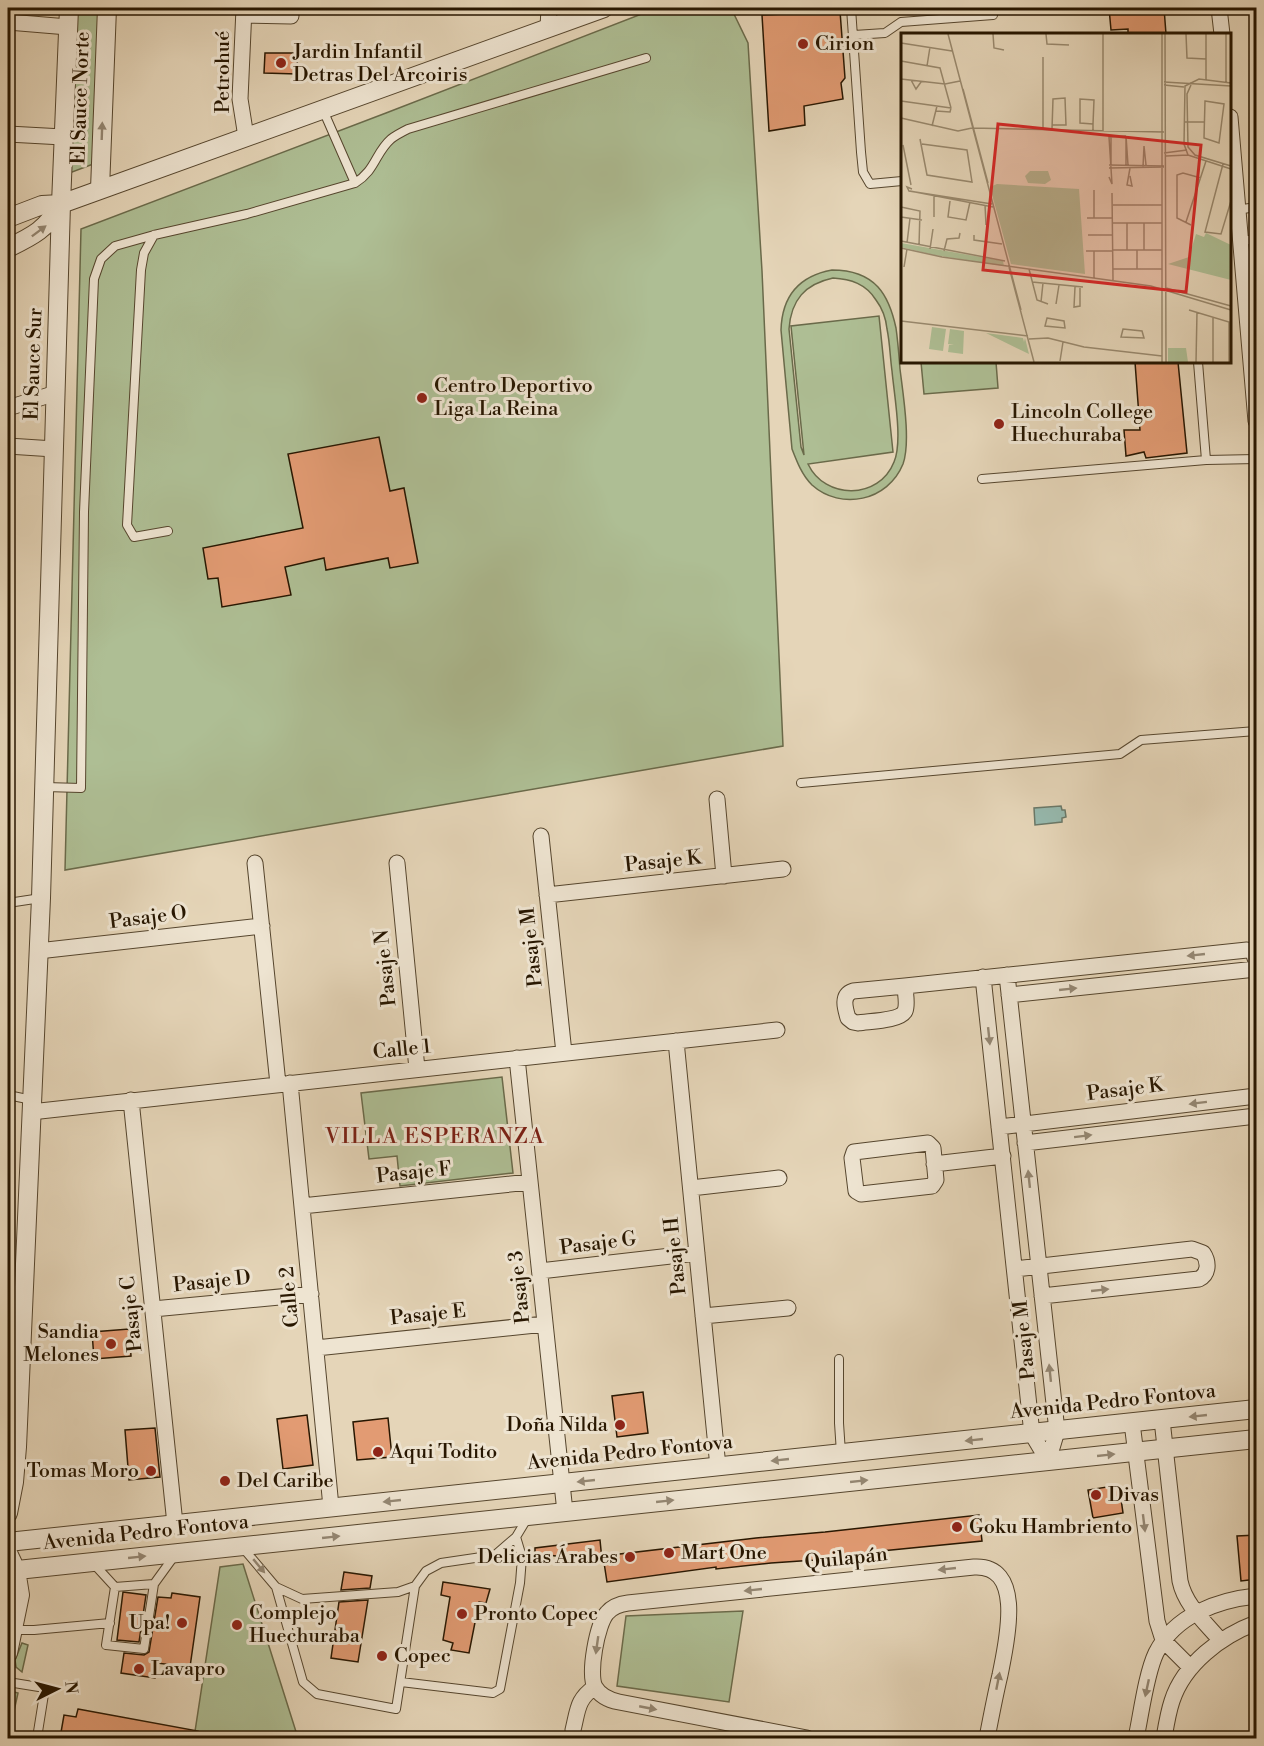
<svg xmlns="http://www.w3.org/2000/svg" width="1264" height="1746" font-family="'Libre Bodoni',serif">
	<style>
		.green { fill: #aebe94; stroke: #6a6a4a; stroke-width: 1.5; fill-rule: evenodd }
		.water { fill: #96b9ae; stroke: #6a7868; stroke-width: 1.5 }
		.building { fill: #e29b73; stroke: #271600; stroke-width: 1.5 }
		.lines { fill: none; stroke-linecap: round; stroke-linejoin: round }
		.service-casing { stroke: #56462e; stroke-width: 10 }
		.minor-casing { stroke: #56462e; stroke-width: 17 }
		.tertiary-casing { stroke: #56462e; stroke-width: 20 }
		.service { stroke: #eee4d1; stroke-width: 8 }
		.minor { stroke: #eee4d1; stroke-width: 15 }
		.tertiary { stroke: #eee4d1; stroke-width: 18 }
		.oneway { fill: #948773 }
		.poi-dot { fill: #8f2418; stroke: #eee4d1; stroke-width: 2 }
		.labels { text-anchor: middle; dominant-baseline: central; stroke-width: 6; stroke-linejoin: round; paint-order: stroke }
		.poi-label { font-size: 20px; fill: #271600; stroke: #eee4d1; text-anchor: start }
		.street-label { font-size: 20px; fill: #271600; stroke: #eee4d1 }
		.neighbourhood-label { font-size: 21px; letter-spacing: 1.5px; fill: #7a1f14; stroke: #eee4d1 }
		.inset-road { fill: none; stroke: #99896e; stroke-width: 1.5 }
		.view { fill: #d62828; fill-opacity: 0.15; stroke: #d62828; stroke-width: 3 }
		.inset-edge { fill: none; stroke: #271600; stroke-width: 3 }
	</style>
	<rect width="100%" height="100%" fill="#e5d5b8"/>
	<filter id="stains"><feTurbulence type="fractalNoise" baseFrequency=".00333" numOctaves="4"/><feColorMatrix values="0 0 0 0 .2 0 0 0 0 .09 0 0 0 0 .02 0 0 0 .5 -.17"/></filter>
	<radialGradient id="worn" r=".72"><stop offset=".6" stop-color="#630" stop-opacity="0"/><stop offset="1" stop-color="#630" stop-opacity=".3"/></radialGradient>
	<path class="green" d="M66,8H103L96,163L59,177Z
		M657,8H731L748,43L762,271L783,746L65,870L81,229L386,113Z
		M832,270C849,270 866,274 878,287C888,298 893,314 896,328C898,342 899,356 900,369C903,394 911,442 903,464C888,501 841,511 812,485C802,475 797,462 792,449L781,330C782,296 799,276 832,270ZM833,278C851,279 866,284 876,300C882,308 886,319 887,329C890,343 890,357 892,371C894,394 903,441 894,462C879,500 825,500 808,464L893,452L879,316L791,326L804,455L801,447L789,329C791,300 805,284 833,278Z
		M921,362H996L998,388L924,394Z
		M502,1077L513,1173L400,1186L397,1156L369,1159L361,1093Z
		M243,1564L298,1738H194L220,1567Z
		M743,1611L729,1702L617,1686L626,1616Z
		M22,1643L28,1645L22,1672L16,1667L15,1660Z
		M14,1692L18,1693L8,1738V1693L12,1694Z"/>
	<path class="water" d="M1061,806L1062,810H1065L1066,817L1062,818V822L1035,825L1034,808Z"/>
	<path class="building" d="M783,8H808L809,11H840L845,78L841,83L843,99L804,106L805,125L769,131L762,15L784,14Z
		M1109,8H1164L1166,34H1128V29L1111,30Z
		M265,53H297V74L264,73Z
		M1135,362H1178L1187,453L1146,458L1144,452L1126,456L1124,430H1140Z
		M379,437L390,491L404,488L418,563L390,568L388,558L326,570L324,558L285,567L291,595L222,607L218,578L208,579L203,548L303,528L288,454Z
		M129,1329L131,1356L94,1359L92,1332Z
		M643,1392L648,1433L617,1437L612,1396Z
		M307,1415L313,1465L283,1469L277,1419Z
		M388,1418L392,1457L357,1460L353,1422Z
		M155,1428L160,1477L129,1480L125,1430Z
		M1119,1485L1123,1513L1093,1518L1088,1490Z
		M979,1515L982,1541L871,1552L815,1560L771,1563L716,1569V1567L607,1582L603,1556L756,1538L825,1532Z
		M1257,1535V1579L1241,1581L1237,1536Z
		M600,1540L602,1560L591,1561L535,1553V1548Z
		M344,1572L372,1576L370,1588L341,1590Z
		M443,1582L490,1589L486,1603L479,1602L469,1653L451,1650L453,1643L443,1640L450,1597L441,1595Z
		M123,1592L146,1595L139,1642L117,1640Z
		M172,1593L200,1597L190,1667L157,1663L155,1678L121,1673L124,1653L144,1655L149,1652L158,1597L171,1598Z
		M368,1600L358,1662L331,1658L339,1602Z
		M78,1709L198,1731V1738H60L64,1715L76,1717Z"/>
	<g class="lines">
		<g class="service-casing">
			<path id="service" d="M851,8L861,152L863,172L870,184L902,181
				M854,35L885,33L901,22L993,15
				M323,110L355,183
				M1230,211L1256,207
				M154,235L144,253L141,270L127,525L134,537L168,531
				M1241,241L1256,239
				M1198,362L1206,460
				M982,479L1206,460L1256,459
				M801,783L1120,754L1141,740L1256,731
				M45,787L81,788L84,512L94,279L101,259L115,246L154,235L247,214L355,183C376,170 375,153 391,139C396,135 402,132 408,129L646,58
				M8,903L41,898
				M8,1095L32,1100
				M839,1359V1423L841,1453
				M243,1548L276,1587L303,1682L317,1694L396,1709L415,1586
				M93,1563L115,1587L106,1645L144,1649L154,1584L175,1555
				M115,1587L154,1584
				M276,1587L302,1599L398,1592L415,1586L426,1571L441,1563L495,1555L516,1537L528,1517
				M12,1630H34L110,1623
				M8,1682L45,1688L37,1738
				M401,1682L493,1693L500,1689L520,1583L522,1557L516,1537"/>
		</g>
		<g class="minor-casing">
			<path id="minor" d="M244,8L240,99L246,137
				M1219,8L1222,34
				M244,15L291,16
				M8,22L68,27
				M548,28L549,8
				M1230,117L1256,421
				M8,134L63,137
				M8,408L56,393
				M8,446L54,449
				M717,799L724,876
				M541,836L564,1053
				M255,863L278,1084
				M397,863L417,1069
				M547,895L783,869
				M38,951L262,926
				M1007,975L1057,1431L1048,1461
				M983,977L1032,1434L1048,1461
				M905,986C905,993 908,1004 905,1011C900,1021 868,1021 858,1023L853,1022L848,1018C845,1008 841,995 853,991L905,986L1247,950L1253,952L1256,961
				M1009,995L1256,969
				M676,1041L718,1467
				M517,1058L565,1512
				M290,1083L331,1507
				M131,1100L175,1524
				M31,1112L777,1030
				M999,1127L1256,1096
				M928,1143L933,1148L936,1180L932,1186L861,1194L856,1191L852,1158L854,1152Z
				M1025,1143L1256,1116
				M934,1164L1003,1156
				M691,1188L779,1178
				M302,1206L530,1182
				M1015,1269L1192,1249L1203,1253C1209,1262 1209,1274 1199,1279L1042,1296
				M540,1271L697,1253
				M153,1309L311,1294
				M703,1316L788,1308
				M316,1348L545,1324
				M1162,1420L1180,1581C1185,1605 1205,1622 1221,1641
				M1132,1423L1157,1621L1163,1640L1191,1668
				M573,1730C578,1710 577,1699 595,1687
				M807,1738L619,1702C609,1700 600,1696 595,1687C588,1674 597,1624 607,1613C613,1606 620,1604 628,1603L974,1567C1026,1564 1006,1644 1000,1675C995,1696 991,1717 987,1738
				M1136,1738C1141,1715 1146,1674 1156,1653C1175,1615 1218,1600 1256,1596
				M1164,1738C1166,1726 1168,1713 1172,1701C1184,1664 1221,1636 1256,1623"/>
		</g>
		<g class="tertiary-casing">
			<path id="tertiary" d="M100,189L107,8
				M8,218L42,205L61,204L604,8
				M8,248C33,236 47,229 61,204
				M8,1513L14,1482L17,1447L41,898L61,204L69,8
				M8,1542L1256,1409
				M8,1553L16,1570L20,1595L8,1653
				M8,1571L1256,1439"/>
		</g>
		<use href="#service" class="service"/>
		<use href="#minor" class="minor"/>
		<use href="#tertiary" class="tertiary"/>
	</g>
	<defs><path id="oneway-solid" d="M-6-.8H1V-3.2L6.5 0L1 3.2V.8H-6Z" transform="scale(1.5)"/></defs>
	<g class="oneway">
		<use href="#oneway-solid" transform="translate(102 131) rotate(-88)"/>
		<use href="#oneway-solid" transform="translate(39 231) rotate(-37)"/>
		<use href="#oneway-solid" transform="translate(1196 955) rotate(174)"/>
		<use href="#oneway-solid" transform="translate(1068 989) rotate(-6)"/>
		<use href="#oneway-solid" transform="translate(989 1036) rotate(84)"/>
		<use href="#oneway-solid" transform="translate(1198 1103) rotate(173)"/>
		<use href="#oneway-solid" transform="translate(1083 1136) rotate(-7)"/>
		<use href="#oneway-solid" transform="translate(1029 1179) rotate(-96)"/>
		<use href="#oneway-solid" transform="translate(1100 1290) rotate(-6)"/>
		<use href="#oneway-solid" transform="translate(1050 1373) rotate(-96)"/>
		<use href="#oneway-solid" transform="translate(1198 1416) rotate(174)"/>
		<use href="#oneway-solid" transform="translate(974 1440) rotate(174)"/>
		<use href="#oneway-solid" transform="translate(1106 1455) rotate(-6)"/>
		<use href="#oneway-solid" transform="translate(780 1460) rotate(174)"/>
		<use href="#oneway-solid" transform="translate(586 1481) rotate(174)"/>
		<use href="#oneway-solid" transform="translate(859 1481) rotate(-6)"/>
		<use href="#oneway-solid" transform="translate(392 1501) rotate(174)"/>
		<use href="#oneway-solid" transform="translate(665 1501) rotate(-6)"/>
		<use href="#oneway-solid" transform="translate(1144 1523) rotate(83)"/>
		<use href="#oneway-solid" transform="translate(331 1537) rotate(-6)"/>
		<use href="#oneway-solid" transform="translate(137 1557) rotate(-6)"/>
		<use href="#oneway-solid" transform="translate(259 1566) rotate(50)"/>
		<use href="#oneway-solid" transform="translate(947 1569) rotate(174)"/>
		<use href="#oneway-solid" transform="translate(753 1590) rotate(174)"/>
		<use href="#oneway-solid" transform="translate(597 1645) rotate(98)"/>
		<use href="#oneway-solid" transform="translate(998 1681) rotate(-79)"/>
		<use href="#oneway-solid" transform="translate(1147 1688) rotate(102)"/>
		<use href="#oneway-solid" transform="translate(648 1708) rotate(11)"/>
	</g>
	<g class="poi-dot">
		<circle cx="803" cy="44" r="6"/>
		<circle cx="281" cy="63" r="6"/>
		<circle cx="422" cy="398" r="6"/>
		<circle cx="999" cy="424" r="6"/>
		<circle cx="111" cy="1344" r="6"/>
		<circle cx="620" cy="1425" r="6"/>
		<circle cx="378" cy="1452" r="6"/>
		<circle cx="151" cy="1471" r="6"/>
		<circle cx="225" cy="1481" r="6"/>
		<circle cx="1096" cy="1495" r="6"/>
		<circle cx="957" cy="1527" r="6"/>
		<circle cx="669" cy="1553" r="6"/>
		<circle cx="630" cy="1557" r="6"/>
		<circle cx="462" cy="1614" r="6"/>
		<circle cx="182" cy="1623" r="6"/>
		<circle cx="237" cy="1625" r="6"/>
		<circle cx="382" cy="1656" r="6"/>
		<circle cx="139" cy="1669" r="6"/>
	</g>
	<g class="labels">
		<g class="poi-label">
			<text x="815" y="44">Cirion</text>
			<text x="293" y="52">Jardin Infantil<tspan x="293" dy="23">Detras Del Arcoiris</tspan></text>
			<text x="434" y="386">Centro Deportivo<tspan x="434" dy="23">Liga La Reina</tspan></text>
			<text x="1011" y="412">Lincoln College<tspan x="1011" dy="23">Huechuraba</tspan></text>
			<text x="99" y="1332" text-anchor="end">Sandia<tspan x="99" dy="23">Melones</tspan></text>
			<text x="608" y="1425" text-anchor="end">Doña Nilda</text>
			<text x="390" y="1452">Aqui Todito</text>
			<text x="139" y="1471" text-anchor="end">Tomas Moro</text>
			<text x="237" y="1481">Del Caribe</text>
			<text x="1108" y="1495">Divas</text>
			<text x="969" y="1527">Goku Hambriento</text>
			<text x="681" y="1553">Mart One</text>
			<text x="618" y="1557" text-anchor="end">Delicias Árabes</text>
			<text x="249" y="1613">Complejo<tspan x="249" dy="23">Huechuraba</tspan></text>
			<text x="474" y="1614">Pronto Copec</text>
			<text x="170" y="1623" text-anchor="end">Upa!</text>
			<text x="394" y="1656">Copec</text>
			<text x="151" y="1669">Lavapro</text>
		</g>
		<g class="street-label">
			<text transform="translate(223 72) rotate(-90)">Petrohué</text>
			<text transform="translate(81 98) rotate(-88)">El Sauce Norte</text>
			<text transform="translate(34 364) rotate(-88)">El Sauce Sur</text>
			<text transform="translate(663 862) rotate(-6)">Pasaje K</text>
			<text transform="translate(148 918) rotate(-7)">Pasaje O</text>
			<text transform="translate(532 947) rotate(-96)">Pasaje M</text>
			<text transform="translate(386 968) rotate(-96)">Pasaje N</text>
			<text transform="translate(402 1050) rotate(-6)">Calle 1</text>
			<text transform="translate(1125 1090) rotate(-7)">Pasaje K</text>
			<text transform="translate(414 1173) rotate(-6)">Pasaje F</text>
			<text transform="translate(598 1244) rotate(-7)">Pasaje G</text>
			<text transform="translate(676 1256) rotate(-96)">Pasaje H</text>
			<text transform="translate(212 1282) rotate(-6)">Pasaje D</text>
			<text transform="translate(520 1287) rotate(-96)">Pasaje 3</text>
			<text transform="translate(290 1297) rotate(-95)">Calle 2</text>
			<text transform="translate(132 1314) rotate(-96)">Pasaje C</text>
			<text transform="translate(428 1315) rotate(-6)">Pasaje E</text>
			<text transform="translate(1025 1340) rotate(-96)">Pasaje M</text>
			<text transform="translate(1113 1402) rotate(-6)">Avenida Pedro Fontova</text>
			<text transform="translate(630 1453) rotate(-6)">Avenida Pedro Fontova</text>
			<text transform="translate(146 1533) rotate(-6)">Avenida Pedro Fontova</text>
			<text transform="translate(846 1559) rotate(-6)">Quilapán</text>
		</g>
		<g class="neighbourhood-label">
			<text x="435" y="1137">VILLA ESPERANZA</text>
		</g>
	</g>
	<g transform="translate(901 33)">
		<rect width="330" height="330" fill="#e5d5b8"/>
		<path d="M129,138H147L150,147L144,151L127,150L124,143ZM96,151L178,156L184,241L110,231L89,154ZM305,200L330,212V247L267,231L288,224L295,201L303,204ZM0,210L102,228L103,233L33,222L0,214ZM31,294L45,296L42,318L28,316ZM49,296L63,298L62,321L47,319L48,312H53L47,311ZM85,300L122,305L123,309L124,305L128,321ZM267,315H285L287,329H267Z" fill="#aebe94"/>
		<path class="inset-road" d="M47,1L120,277M92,1L93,15L103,17M145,1L146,11L168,12M261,1V329M264,1L265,329M285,1L286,25L305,26M0,10L51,18M0,28L39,35L50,75M26,33L29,14M0,46L44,51L59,48M10,47L15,56L20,49M305,47V1M263,49L330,53M325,50V1M263,52L283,54M290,52L286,61L287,114L294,122L330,133M62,56L87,150M0,68L50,75M304,68L323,71L318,110L303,105ZM35,78L49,79L50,75M0,85L57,98L71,95L263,99M284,89H303M31,93L36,73M151,96L152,66L164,65L165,92H151M142,97V24M192,97V91L193,67L179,66V90L192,91M202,98V1M210,103V132M225,103V132M225,103L227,132M19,106L26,142L71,149L66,117L21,111M2,112L10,152M263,120L286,117M287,122L283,111L284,53L298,46L330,50M265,123L287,122L330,136M322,131L304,199L320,201L330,168M208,132L263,133M242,134L243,113L245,132M208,135L263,134M229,135L226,152L231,153L229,143M208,144L211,151L208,104L225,103M11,156L6,154L8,158L91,171M193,157V185M9,158L92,174M211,160L212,247M33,163V184M49,168L47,184L65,187L69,169M84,172L85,192M212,172H261M0,174L19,178L18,213M0,184L21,187M186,185H211M285,189L305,128M211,190H261M243,190V217M290,192L276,185V142L282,140L300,145M73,202V207L101,211M187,202H211M0,208L104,228M6,210L9,185M0,215L41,224L250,253L330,277M29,216L32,196M212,217H261M226,217V190M43,218L46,206L58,205L59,200M185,218H211M193,218V245M3,234L6,216M108,234L133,329M128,236L136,267L147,271M212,236H261M236,236V217M131,249L182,254M174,254L173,274L179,273V255M265,255L330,273M140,269L142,250M155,271L158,252M288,277L328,289V329M146,285L163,288L164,295L144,293ZM0,288L127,303M222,296L241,298L243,305L220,304ZM128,306L147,305L183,314L261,323M159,328L162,309M295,329L296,279M312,329V284"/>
		<path class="view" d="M97,91L300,112L285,259L82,237Z"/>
		<rect width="330" height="330" class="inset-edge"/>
	</g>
	<rect width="1264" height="1746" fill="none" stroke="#e5d5b8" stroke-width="30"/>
	<rect x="9" y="9" width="1246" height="1728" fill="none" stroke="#271600" stroke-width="3"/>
	<rect x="15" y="15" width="1234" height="1716" fill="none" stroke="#271600" stroke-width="1.5"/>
	<g transform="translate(57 1689) rotate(84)" stroke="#eee4d1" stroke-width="4.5" paint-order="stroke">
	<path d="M0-4.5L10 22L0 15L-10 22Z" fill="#271600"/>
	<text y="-9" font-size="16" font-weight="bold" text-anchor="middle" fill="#271600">N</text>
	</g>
	<rect width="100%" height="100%" filter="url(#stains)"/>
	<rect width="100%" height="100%" fill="url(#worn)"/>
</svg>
